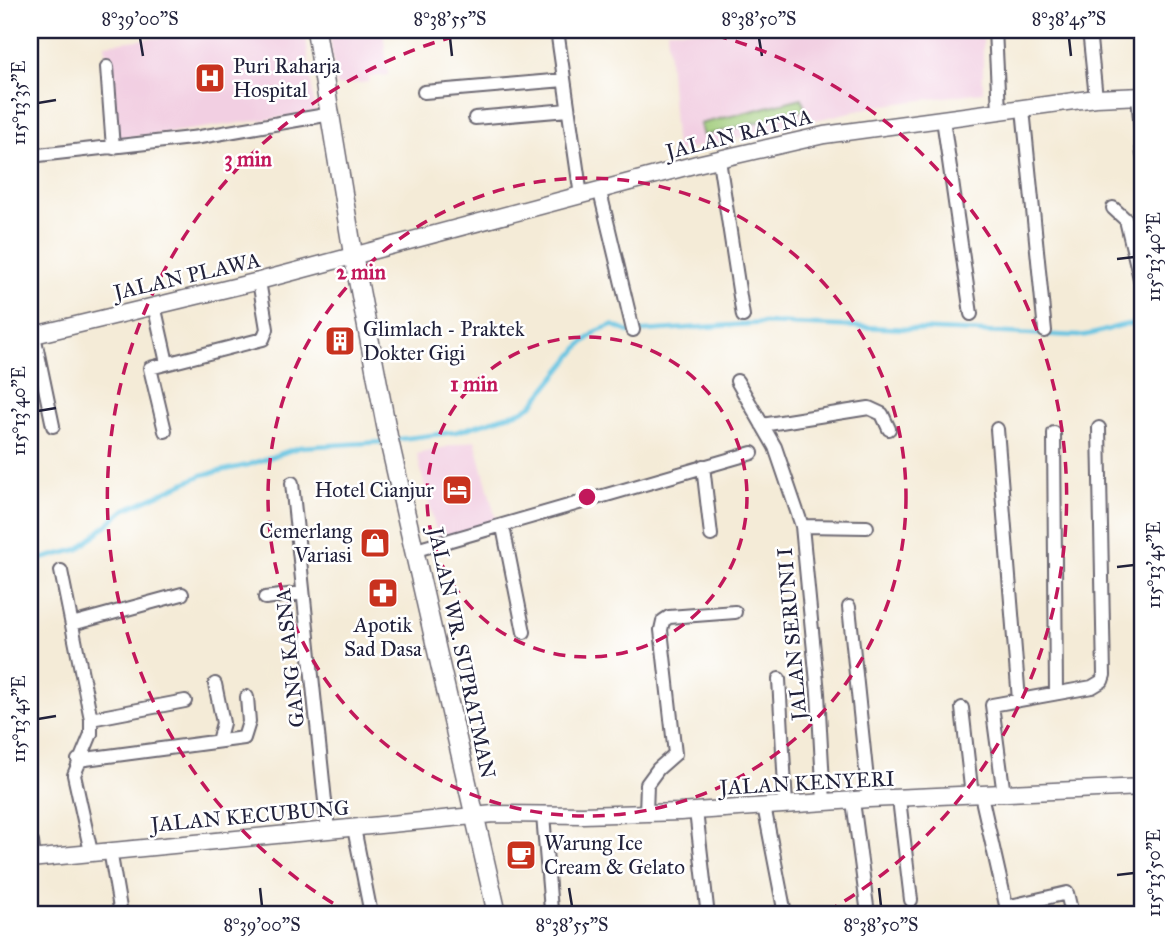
<svg xmlns="http://www.w3.org/2000/svg" width="1173" height="944" font-family="'IM FELL Great Primer',serif">
	<style>
		.built { fill: #f2cfe2 }
		.green { fill: #9eca77; stroke: #607659; stroke-width: 2 }
		.lines { fill: none; stroke-linecap: round; stroke-linejoin: round }
		.stream { stroke: #63c3e1; stroke-width: 4.5 }
		.street-casing { stroke: #6c6872; stroke-width: 16 }
		.secondary-casing { stroke: #6c6872; stroke-width: 19 }
		.primary-casing { stroke: #6c6872; stroke-width: 21 }
		.street { stroke: #fff; stroke-width: 12 }
		.secondary { stroke: #fff; stroke-width: 16 }
		.primary { stroke: #fff; stroke-width: 18 }
		.ticks { fill: none; stroke: #22223b; stroke-width: 2.5 }
		.ring { fill: none; stroke: #c2185b; stroke-width: 3.5; stroke-dasharray: 12 9 }
		.labels { text-anchor: middle; dominant-baseline: central; stroke-width: 5; stroke-linejoin: round; paint-order: stroke }
		.poi-label { font-size: 21px; fill: #22223b; stroke: #fff; text-anchor: start }
		.street-label { font-size: 21px; fill: #22223b; stroke: #fff }
		.centre { fill: #c2185b; stroke: #fff; stroke-width: 3.5 }
		.ring-label { font-size: 21px; text-anchor: middle; font-weight: bold; fill: #c2185b; stroke: #fff; stroke-width: 5; stroke-linejoin: round; paint-order: stroke }
		.neatline { fill: none; stroke: #22223b; stroke-width: 2.5 }
		.ticks-label { font-size: 18px; text-anchor: middle; fill: #22223b }
	</style>
	<rect width="100%" height="100%" fill="#fff"/>
	<filter id="ink" filterUnits="userSpaceOnUse"><feTurbulence type="fractalNoise" baseFrequency=".0143" numOctaves="2"/><feDisplacementMap in="SourceGraphic" scale="14" xChannelSelector="R" yChannelSelector="G"/><feConvolveMatrix kernelMatrix="1 2 1 2 8 2 1 2 1" color-interpolation-filters="sRGB"/></filter>
	<filter id="wash" filterUnits="userSpaceOnUse"><feTurbulence type="fractalNoise" baseFrequency=".00686" numOctaves="4" result="noise"/><feDisplacementMap in="SourceGraphic" scale="28" xChannelSelector="R" yChannelSelector="G"/><feGaussianBlur stdDeviation="1.57" result="paint"/><feColorMatrix in="noise" values="0 0 0 0 0 0 0 0 0 0 0 0 0 0 0 0 0 1.4 0 .05"/><feComposite in="paint" operator="in"/></filter>
	<g filter="url(#wash)">
		<rect width="100%" height="100%" fill="#f4ebd7"/>
		<path class="built" d="M221,30H305L315,113L114,140L105,44Z
			M329,30H383L388,75L369,77V82L336,86Z
			M667,30H983V92L877,106L676,152Z
			M475,440L497,523L438,540L417,454Z"/>
		<path class="green" d="M802,98L805,110L703,136L700,124Z"/>
		<g class="lines">
			<path class="stream" d="M392,440L456,432L522,411L533,404L580,346L597,331L612,325L629,332L765,323L1079,336C1103,334 1120,322 1143,323
				M30,553L41,559L79,549L124,510L202,475L248,465L300,447L383,442"/>
		</g>
	</g>
	<g filter="url(#ink)">
		<g class="lines">
			<g class="street-casing">
				<path id="street" d="M557,30L581,196
					M995,30L999,111
					M1089,30L1096,98
					M107,67L113,148
					M424,92L564,80
					M1138,96L1143,155
					M1023,109L1045,331
					M475,118L568,110
					M943,119L971,314
					M30,156L200,137L331,114
					M719,160L743,316
					M600,192L633,330
					M1113,208L1126,220L1143,291
					M154,305L167,363
					M34,335L53,426
					M737,381L775,447L802,526L818,693L824,802
					M762,425L869,408L882,414L889,429
					M997,429L1019,700
					M165,431L150,368L263,339L267,329L259,281
					M1054,433L1056,693
					M703,466L711,535
					M292,483L328,830
					M802,526L867,527
					M503,527L524,632
					M416,550L752,453
					M61,571L91,719V734L74,775L91,852
					M265,598L303,593
					M849,607L869,799
					M72,624L182,594
					M779,679L786,805
					M215,684L223,723L218,741
					M962,708L972,796
					M91,719L185,701
					M78,760L244,738L249,722L247,697
					M981,795L1008,914
					M1004,795L992,705L1092,687L1102,681L1104,675L1099,428
					M899,799L911,900
					M853,801L868,914
					M764,806L785,914
					M696,811L707,908
					M646,813L647,784L658,769L675,754L661,630L663,621L669,617L735,612
					M543,815L551,910
					M354,828L371,914
					M30,842H32L34,859
					M110,850L121,914
					M1006,907L1067,893L1072,914"/>
			</g>
			<g class="secondary-casing">
				<path id="secondary" d="M30,336L259,281L697,164L824,135L1096,98L1143,96
					M30,859L494,814L583,815L680,812L869,799L1143,787"/>
			</g>
			<g class="primary-casing">
				<path id="primary" d="M316,30L353,254L388,436L497,914"/>
			</g>
			<use href="#street" class="street"/>
			<use href="#secondary" class="secondary"/>
			<use href="#primary" class="primary"/>
		</g>
	</g>
	<path class="ticks" d="M140,38L143,56M450,38L452,56M759,38L762,56M1069,38L1071,56M38,103L56,100M1117,259L1134,257M38,411L56,408M1117,567L1134,565M38,719L56,716M1117,875L1134,873M260,888L262,906M569,888L572,906M879,888L881,906"/>
	<g class="ring">
		<circle cx="587" cy="497" r="160"/>
		<circle cx="587" cy="497" r="319"/>
		<path d="M351 914A479 479 0 0 1 479 30M695 30A479 479 0 0 1 823 914"/>
	</g>
	<defs>
		<g id="hospital-square" transform="scale(1.575)"><rect x="-9" y="-9" width="18" height="18" rx="4" fill="#c8321e" stroke="#fff"/><path d="M-5-5h3v3.5h4V-5h3V5h-3V1.5h-4V5h-3Z" fill="#fff"/></g>
		<g id="building-square" transform="scale(1.575)"><rect x="-9" y="-9" width="18" height="18" rx="4" fill="#c8321e" stroke="#fff"/><path d="M-4-6H4V6H1V3H-1V6H-4ZM-2.5-4.3h1.7v1.8h-1.7ZM.8-4.3h1.7v1.8H.8ZM-2.5-1h1.7V.8h-1.7ZM.8-1h1.7V.8H.8Z" fill="#fff"/></g>
		<g id="hotel-square" transform="scale(1.575)"><rect x="-9" y="-9" width="18" height="18" rx="4" fill="#c8321e" stroke="#fff"/><path d="M-6-4.5h1.5V1H6V5H4.5V3h-9V5H-6ZM-4 0a1.8 1.8 0 1 1 3.6 0ZM.5 0V-2.5h3Q6-2.5 6 0Z" fill="#fff"/></g>
		<g id="shop-square" transform="scale(1.575)"><rect x="-9" y="-9" width="18" height="18" rx="4" fill="#c8321e" stroke="#fff"/><path d="M-5-2.5h2.3a2.7 3.5 0 0 1 5.4 0H5L5.5 6h-11ZM-1.5-2.5h3a1.5 2.3 0 0 0-3 0Z" fill="#fff"/></g>
		<g id="pharmacy-square" transform="scale(1.575)"><rect x="-9" y="-9" width="18" height="18" rx="4" fill="#c8321e" stroke="#fff"/><path d="M-2-6h4v4h4v4h-4v4h-4v-4h-4v-4h4Z" fill="#fff"/></g>
		<g id="cafe-square" transform="scale(1.575)"><rect x="-9" y="-9" width="18" height="18" rx="4" fill="#c8321e" stroke="#fff"/><path d="M-5.5-4.5H6V0H3Q3 3.5 0 3.5H-2.5Q-5.5 3.5-5.5 0ZM3-3.2v2h1.7v-2ZM-6 4.5H4V6H-6Z" fill="#fff"/></g>
	</defs>
	<g fill-rule="evenodd">
		<use href="#hospital-square" x="210" y="78"/>
		<use href="#building-square" x="340" y="341"/>
		<use href="#hotel-square" x="457" y="490"/>
		<use href="#shop-square" x="375" y="543"/>
		<use href="#pharmacy-square" x="383" y="593"/>
		<use href="#cafe-square" x="521" y="855"/>
	</g>
	<g class="labels">
		<g class="poi-label">
			<text x="233" y="66">Puri Raharja<tspan x="233" dy="24">Hospital</tspan></text>
			<text x="363" y="329">Glimlach - Praktek<tspan x="363" dy="24">Dokter Gigi</tspan></text>
			<text x="434" y="490" text-anchor="end">Hotel Cianjur</text>
			<text x="352" y="531" text-anchor="end">Cemerlang<tspan x="352" dy="24">Variasi</tspan></text>
			<text x="383" y="625" text-anchor="middle">Apotik<tspan x="383" dy="24">Sad Dasa</tspan></text>
			<text x="544" y="843">Warung Ice<tspan x="544" dy="24">Cream &amp; Gelato</tspan></text>
		</g>
		<g class="street-label">
			<text transform="translate(739 134) rotate(-14)">JALAN RATNA</text>
			<text transform="translate(187 276) rotate(-13)">JALAN PLAWA</text>
			<text transform="translate(792 634) rotate(-95)">JALAN SERUNI I</text>
			<text transform="translate(462 653) rotate(78)">JALAN WR. SUPRATMAN</text>
			<text transform="translate(290 658) rotate(-96)">GANG KASNA</text>
			<text transform="translate(807 783) rotate(-3)">JALAN KENYERI</text>
			<text transform="translate(250 816) rotate(-5)">JALAN KECUBUNG</text>
		</g>
	</g>
	<circle cx="587" cy="497" r="10" class="centre"/>
	<g class="ring-label">
		<text x="248" y="166">3 min</text>
		<text x="361" y="279">2 min</text>
		<text x="474" y="391">1 min</text>
	</g>
	<rect width="1173" height="944" fill="none" stroke="#fff" stroke-width="77"/>
	<rect x="38" y="38" width="1096" height="868" class="neatline"/>
	<g class="ticks-label">
		<text x="140" y="25">8°39'00"S</text>
		<text x="450" y="25">8°38'55"S</text>
		<text x="759" y="25">8°38'50"S</text>
		<text x="1069" y="25">8°38'45"S</text>
		<text transform="translate(19 103) rotate(-90)" y="6">115°13'35"E</text>
		<text transform="translate(1154 257) rotate(-90)" y="6">115°13'40"E</text>
		<text transform="translate(19 411) rotate(-90)" y="6">115°13'40"E</text>
		<text transform="translate(1154 565) rotate(-90)" y="6">115°13'45"E</text>
		<text transform="translate(19 719) rotate(-90)" y="6">115°13'45"E</text>
		<text transform="translate(1154 873) rotate(-90)" y="6">115°13'50"E</text>
		<text x="262" y="931">8°39'00"S</text>
		<text x="572" y="931">8°38'55"S</text>
		<text x="881" y="931">8°38'50"S</text>
	</g>
</svg>
